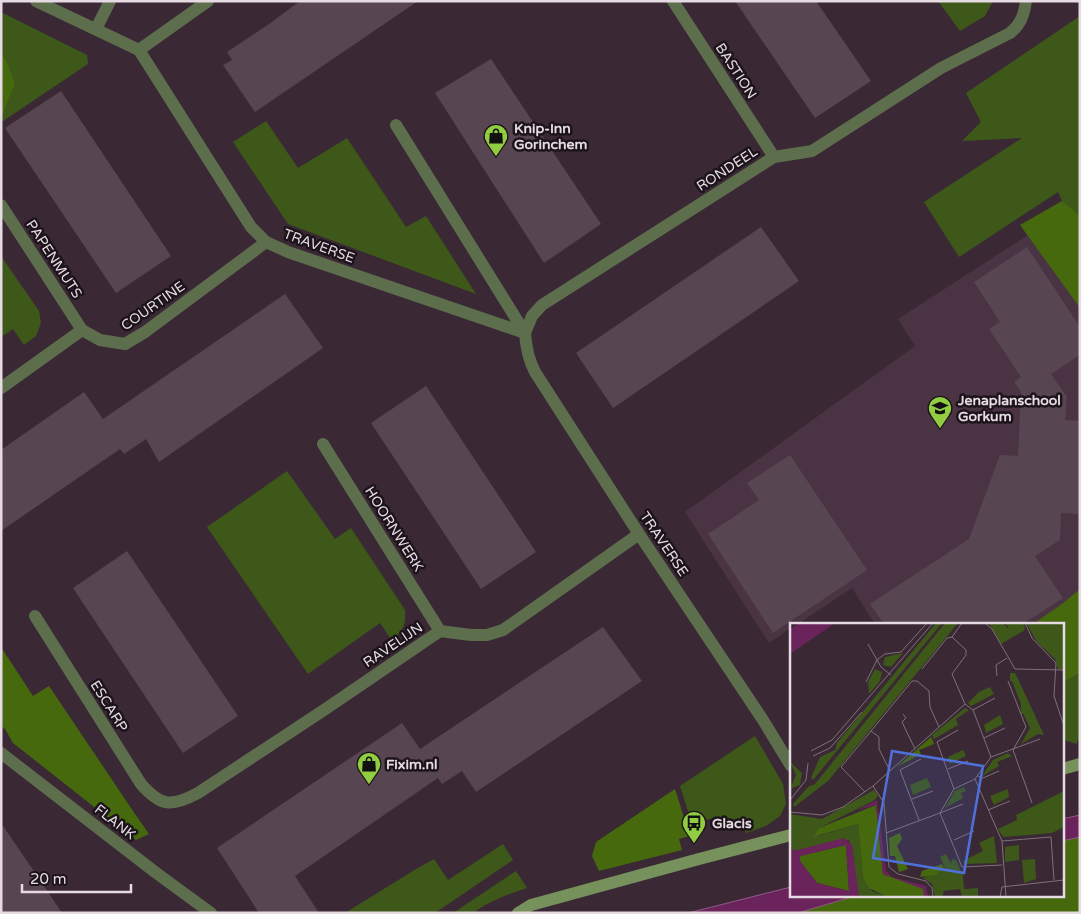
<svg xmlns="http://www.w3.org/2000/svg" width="1081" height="914" font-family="'Varela Round',sans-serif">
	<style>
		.built { fill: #4a3343 }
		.green { fill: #3d5819 }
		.forest { fill: #46690e }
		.water { fill: #6b245b; stroke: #905b84 }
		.building { fill: #584552 }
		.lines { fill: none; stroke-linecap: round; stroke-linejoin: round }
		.street { stroke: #5d6e4d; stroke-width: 12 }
		.secondary { stroke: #76915b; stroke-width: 12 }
		.labels { text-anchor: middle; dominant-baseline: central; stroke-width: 5; stroke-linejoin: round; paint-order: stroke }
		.street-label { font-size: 14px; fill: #e6dbe3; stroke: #1c141a }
		.poi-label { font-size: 14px; font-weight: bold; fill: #e6dbe3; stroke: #1c141a; text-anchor: start }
		.inset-road { fill: none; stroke: #7f707b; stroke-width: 1 }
		.view { fill: #4f71db; fill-opacity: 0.15; stroke: #4f71db; stroke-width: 2.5 }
		.inset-edge { fill: none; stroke: #e6dbe3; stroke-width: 2.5 }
	</style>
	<rect width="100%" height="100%" fill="#3a2935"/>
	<path class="built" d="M1031,233L1080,303V593L1039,624H875L852,588L798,624H791V628L769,643L685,512L915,346L898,319Z"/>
	<path class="green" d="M938,1H993L985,16L960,31Z
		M1,12L87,55L88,64L3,121L1,119Z
		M1080,16V217L1062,201L1058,192L959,257L924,202L1022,138L962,141L981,122L966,93Z
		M266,121L298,168L347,138L406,227L426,216L476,294L288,224L233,142Z
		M1,256L39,311L41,323L36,336L24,345L13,329L1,337Z
		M287,471L335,539L351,528L405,610C406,626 403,630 392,641L380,623L308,674L207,527Z
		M1080,673V740L1077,741V744L1064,740H1062V683Z
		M755,736L783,784L786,804L780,816L766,826L746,833L742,822L715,828L713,818L692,824L680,786Z
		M503,844L513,860L435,913H345L416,869L434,859L448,880Z
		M516,871L527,888L504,896L485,905L473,913H453Z"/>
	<path class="forest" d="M1,53L6,60L15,83L1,118Z
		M1062,201L1080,216V308L1020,225Z
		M1080,589V673L1062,683V624H1033L1062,604Z
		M1,647L33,696L49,686L135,814L149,834L136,840L13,743L5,729L1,726Z
		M675,789L689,833V836L679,839L682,850L599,871L592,856L596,842Z
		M1080,837V913H798L858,895H1062V841Z"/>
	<path class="water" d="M1080,815V837L1062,841V819Z
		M791,887V895H858L798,913H688Z"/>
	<path class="building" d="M300,1H418L255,112L223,65L232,60L227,52L269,24Z
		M735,1H816L871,81L815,118Z
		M491,59L601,224L544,263L435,93Z
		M61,91L171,256L116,293L5,128Z
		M761,227L799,281L613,408L576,353Z
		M1027,247L1080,327V355L1051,374L1067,397L1065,420L1080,421V514L1061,513L1060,540L1035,556L1063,598L1023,624H884L870,604L969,539L1000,455L1018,456L1021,392L1014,382L1021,377L989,329L1000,322L974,282Z
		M285,294L323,348L159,462L146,439L124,454L120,449L1,531V450L84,392L103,419Z
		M426,386L536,552L481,589L371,423Z
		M790,455L867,570L773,633L708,534L759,500L747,483Z
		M127,551L238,716L183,753L73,588Z
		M603,627L642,681L476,792L462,771L442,784L438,778L295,876L319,913H259L217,848L402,723L420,749Z
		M1,823L40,880L62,913H1Z"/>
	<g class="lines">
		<path class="street" d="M36,1L139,50L208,1
			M673,1L774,157
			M96,29L110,1
			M139,50L251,227L266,242L288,252L525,333C526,347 528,359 535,372L639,534L763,720L791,766
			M396,125L525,333
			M1,205L82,330
			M525,333L532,316L542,305L774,157L812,151L941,68L1010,33C1021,24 1024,15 1026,1
			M1,388L82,330L100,340L125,344L145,332L266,242
			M323,444L440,631
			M35,616L141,784C161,807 172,807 198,793L324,710L440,631L471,635H487L503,630L639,534
			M1,753L155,872L211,913"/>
		<path class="secondary" d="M1062,769L1080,764
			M518,913L531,905L699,859L791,835"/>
	</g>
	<defs>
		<g id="shop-pin" transform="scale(1.25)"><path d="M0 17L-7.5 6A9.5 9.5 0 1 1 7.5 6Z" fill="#91cd40" stroke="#1c141a"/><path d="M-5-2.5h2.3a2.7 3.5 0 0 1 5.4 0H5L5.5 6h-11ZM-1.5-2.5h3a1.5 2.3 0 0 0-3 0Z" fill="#111"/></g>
		<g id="school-pin" transform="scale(1.25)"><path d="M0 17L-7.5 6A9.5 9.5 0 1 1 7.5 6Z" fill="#91cd40" stroke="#1c141a"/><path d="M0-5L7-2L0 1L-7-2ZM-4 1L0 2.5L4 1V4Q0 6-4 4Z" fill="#111"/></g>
		<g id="bus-pin" transform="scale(1.25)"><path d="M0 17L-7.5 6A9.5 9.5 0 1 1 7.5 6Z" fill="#91cd40" stroke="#1c141a"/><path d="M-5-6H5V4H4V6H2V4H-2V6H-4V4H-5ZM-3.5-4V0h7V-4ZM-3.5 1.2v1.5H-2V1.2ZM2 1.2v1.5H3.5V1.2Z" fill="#111"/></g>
	</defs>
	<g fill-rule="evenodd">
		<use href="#shop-pin" x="496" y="136"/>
		<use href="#school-pin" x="940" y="408"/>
		<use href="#shop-pin" x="369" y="764"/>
		<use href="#bus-pin" x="694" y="823"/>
	</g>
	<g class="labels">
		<g class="street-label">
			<text transform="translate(736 71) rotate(57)">BASTION</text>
			<text transform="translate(727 169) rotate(-33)">RONDEEL</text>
			<text transform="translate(319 246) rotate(20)">TRAVERSE</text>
			<text transform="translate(54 259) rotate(57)">PAPENMUTS</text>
			<text transform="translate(153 306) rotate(-35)">COURTINE</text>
			<text transform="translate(394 529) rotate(58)">HOORNWERK</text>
			<text transform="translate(664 544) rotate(56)">TRAVERSE</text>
			<text transform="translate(393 645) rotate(-34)">RAVELIJN</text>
			<text transform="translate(109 706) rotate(58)">ESCARP</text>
			<text transform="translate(115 822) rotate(38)">FLANK</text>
		</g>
		<g class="poi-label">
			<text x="514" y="128">Knip-Inn<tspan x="514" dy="16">Gorinchem</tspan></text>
			<text x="958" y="400">Jenaplanschool<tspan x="958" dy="16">Gorkum</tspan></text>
			<text x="386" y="764">Fixim.nl</text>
			<text x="712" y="823">Glacis</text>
		</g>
	</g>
	<g transform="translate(790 623)">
		<rect width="274" height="274" fill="#3a2935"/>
		<path d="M146,0H152L23,157L21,155L30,134L45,127L47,120ZM155,0H168L38,158L4,184L3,181L18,164L25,161ZM199,0H213L219,6L216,0H234L235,7L211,21ZM236,0H274V46H268L265,36L247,19ZM113,30L101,44L93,42L95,34ZM85,46L92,49L90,58L51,104L79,71L78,59ZM220,50H225L229,58L254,112L248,111L231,121L240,105L233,90L231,91V81L222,58H220ZM200,64L204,71L181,83L178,80L189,69ZM175,85L179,87L166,96L168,102L144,116L142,112ZM210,92L213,101L196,110L194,102ZM173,127L176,133L159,141L158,134ZM218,130L222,133L207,139L209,143L192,153L203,137ZM0,139L12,150L10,162L0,166L6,152ZM137,155L141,164L123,172L120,162ZM174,164L176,168L171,170L173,175L155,185L165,168ZM218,166L219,174L204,182L200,173ZM84,167L88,172L85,177L29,205L28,213L68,201L73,256L82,268L97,274H69L59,217L3,228L0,222V191L32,196ZM274,168V204L262,210L213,214L208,206L227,197L226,192ZM204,213L207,240L174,241L173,238L193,228L189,220ZM229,222V237L215,239V224ZM156,231L161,241L162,236L166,237L173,253L174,266L188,265V274H172L170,266L154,268L152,274H145L142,261L133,255L155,245L150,234ZM245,236L246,256L234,260L232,237Z" fill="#3d5819"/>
		<path d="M141,114L144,121L129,127L131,131L107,144ZM86,182L93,251L135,266L134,274H97L79,265L73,256L68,201L23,214L29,205ZM110,210L112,216L107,223L118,246L109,249L105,233H100L99,215ZM56,222L59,268L27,260L10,238V233ZM152,241L154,245L145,252L130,254L132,248Z" fill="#46690e"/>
		<path d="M10,0H45L0,31V6ZM87,177L96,248L102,254L136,263L138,274H134L133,266L93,251L86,182L67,187ZM54,215L62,222L69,274H0V222L4,228ZM56,222L59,268L27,260L10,238V233Z" fill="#6b245b" fill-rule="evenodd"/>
		<path class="inset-road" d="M172,0L162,14L176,27V32L162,51L175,81M195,0L202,6L225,46L274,47M235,0L242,15L266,40L264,73L274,103M78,21L91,44L101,52M132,46L157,15L162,14M207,53L206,42L217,35M218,58L236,104L223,127L242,180M76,59L87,37L95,31L111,29L137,0M175,81L183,87L201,134L185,156L212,218L216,274M183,87L205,75M113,91L116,95L112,99L125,126M194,115L215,105M21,128L42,117L143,0M23,133L40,125L72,89M201,134L250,116M158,146L178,138M100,148L89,126V114L81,108L122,58H127L139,68L140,84L149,104M188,153L193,155L209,148M83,163L94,180L99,244L108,251L136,258L142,265L143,274M164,166L147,119L168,107M75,169L51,144L81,108M122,176L143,168M0,177L16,157L18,140M173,181L150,190L172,244L212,242M198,187L220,178M0,189L32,192L53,184L83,163L175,81M129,197L110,147L131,136M96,210L150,190L164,166L185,156M164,217L184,208M212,218L261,214L264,257M210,274L212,264L274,257"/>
		<path class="view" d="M102,128L193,143L174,250L83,235Z"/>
		<rect width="274" height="274" class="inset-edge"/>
	</g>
	<rect width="1081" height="914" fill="none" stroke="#e6dbe3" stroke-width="5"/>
	<path d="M22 884v8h109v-8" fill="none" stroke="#e6dbe3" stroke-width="2.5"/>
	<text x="30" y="884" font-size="15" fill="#e6dbe3" stroke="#1c141a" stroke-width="4" paint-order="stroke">20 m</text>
</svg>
